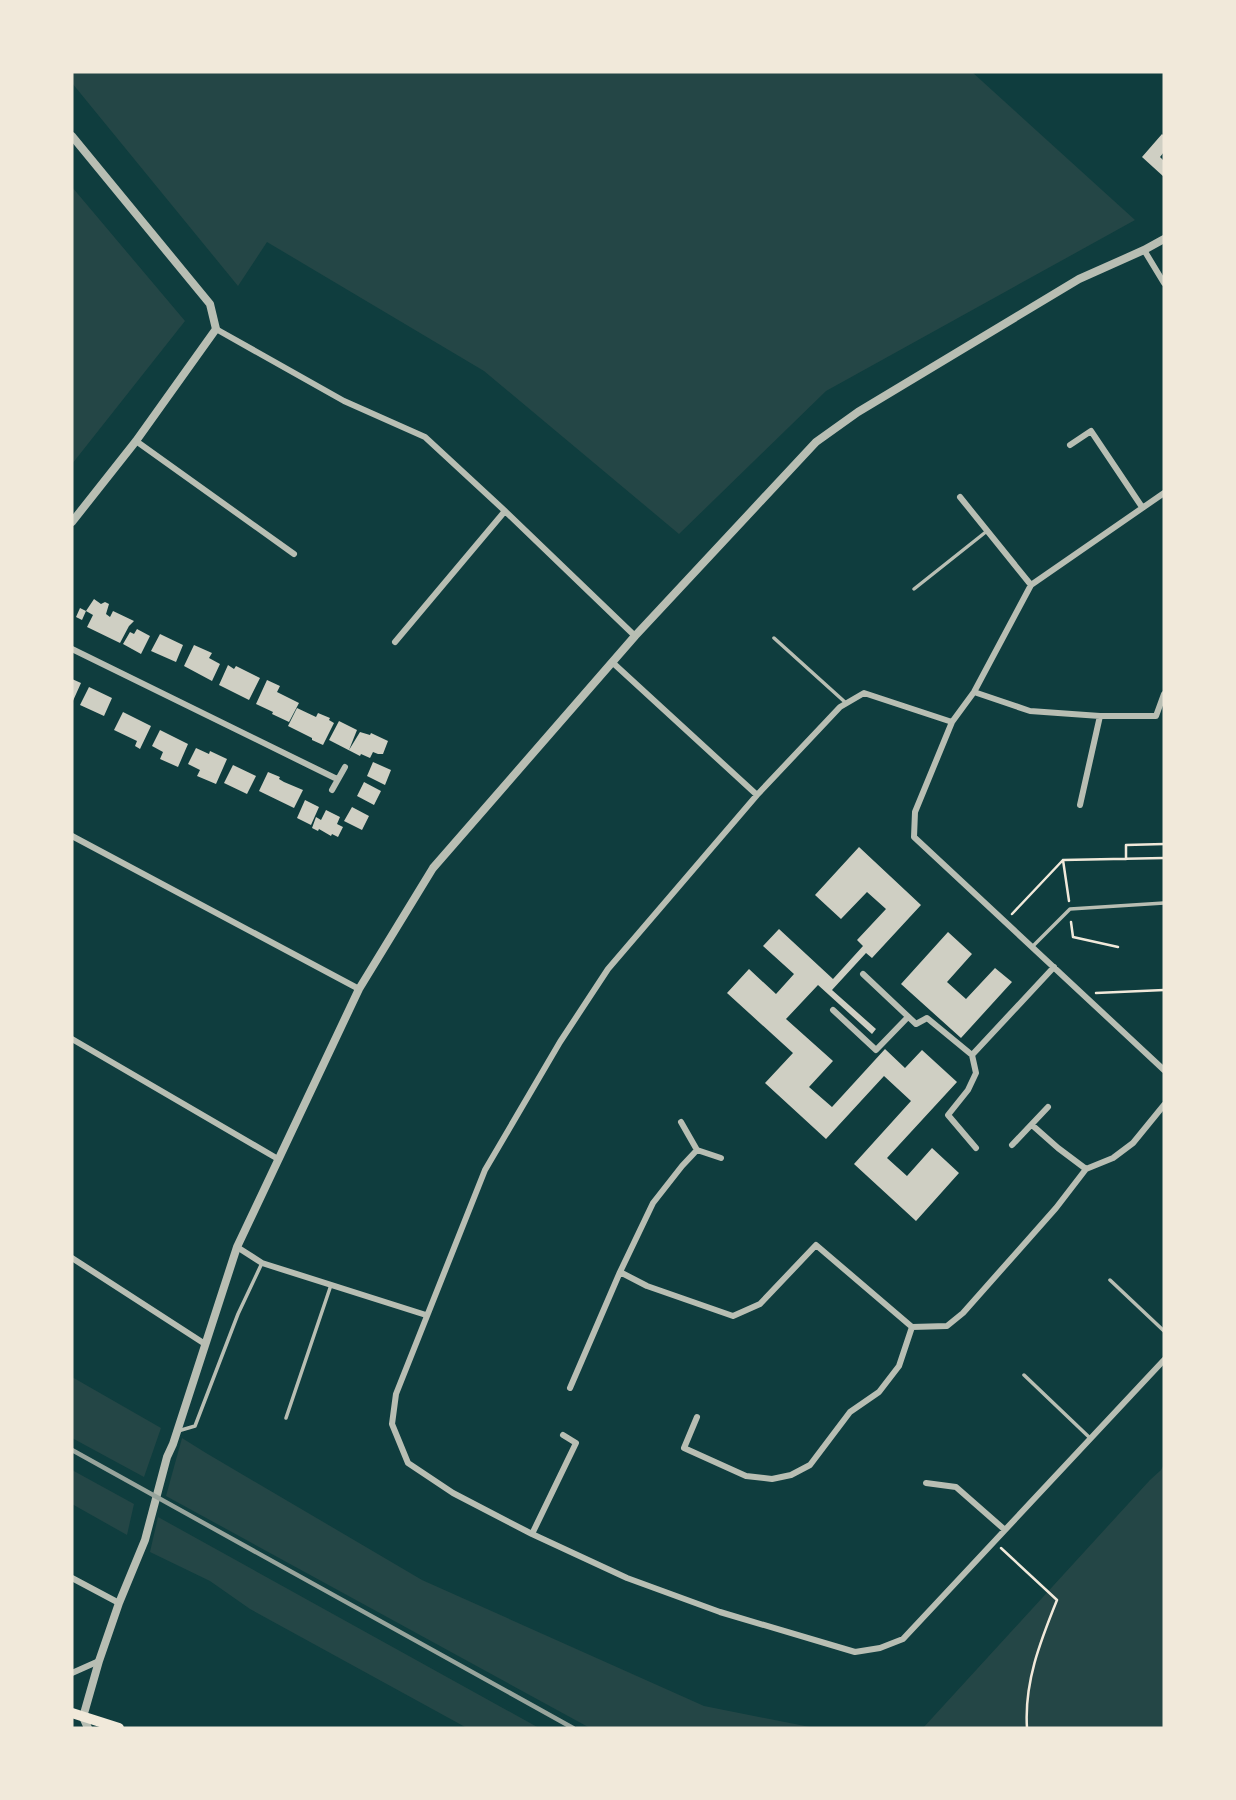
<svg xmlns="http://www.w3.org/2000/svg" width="1236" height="1800" font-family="Arial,sans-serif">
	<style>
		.green { fill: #244646 }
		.building { fill: #cfcfc3 }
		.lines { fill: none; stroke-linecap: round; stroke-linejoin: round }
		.path { stroke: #f1e9da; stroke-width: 2.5 }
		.service { stroke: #b8beb3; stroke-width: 3.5 }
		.minor { stroke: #b8beb3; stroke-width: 6 }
		.tertiary { stroke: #b8beb3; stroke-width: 8 }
		.trunk { stroke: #f1e9da; stroke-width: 10 }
		.rail { stroke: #97a49c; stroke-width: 4.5 }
	</style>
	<rect width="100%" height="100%" fill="#0f3d3e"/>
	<path class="green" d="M72,72H972L1135,220L826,391L679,534L484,371L267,242L238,286L72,83Z
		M72,187L185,321L72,464Z
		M72,1377L161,1428L144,1477L72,1438Z
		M182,1438L206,1453L422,1580L704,1706L815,1728H590L166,1496Z
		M1164,1464V1728H923L1150,1480L1161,1470Z
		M72,1470L134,1504L127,1535L72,1504Z
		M158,1517L539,1728H467L250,1609L210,1581L150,1552Z"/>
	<path class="building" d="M1162,134L1164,136V152L1160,157L1164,161V177L1142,157Z
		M94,599L101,604L105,602L109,604L106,614L110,617L113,611L134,621L129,626L120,643L87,627L93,615L86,611Z
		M80,608L86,611L82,620L76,617Z
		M137,629L150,636L141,654L123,644L130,632L134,634Z
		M160,634L183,645L176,662L151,651Z
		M194,645L212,653L209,658L220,664L212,681L184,666Z
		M228,665L234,669L236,666L260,678L249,700L219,685Z
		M72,679L81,683L72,703Z
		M267,680L280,686L277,692L299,703L289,722L272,714L273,712L256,704Z
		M89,687L112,698L104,716L80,705Z
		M297,708L316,717L318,713L330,718L329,720L334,723L323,745L312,740V738L288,726Z
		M123,712L151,726L140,749L135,746L137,741L114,730Z
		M339,721L357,730L349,750L360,732L370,735L371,733L388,741L383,754H378L373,752L370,758L361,754L360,756L329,740Z
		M160,730L188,744L178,767L160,759L163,752L152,746Z
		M196,748L209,754L210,751L227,759L216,784L197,776L200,770L188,764Z
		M373,762L391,770L385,785L367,776Z
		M233,765L256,776L247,794L224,783Z
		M268,772L280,777L279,779L284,782L303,790L294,808L259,791Z
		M364,782L381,791L374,805L357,796Z
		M305,800L319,807L311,825L297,818Z
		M352,807L369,816L362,830L344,821Z
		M326,810L340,817L337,824L343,827L338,837L332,834L331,836L319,829L318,831L312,828L316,817L321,820Z
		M859,847L921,905L872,958L866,953L832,990L876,1029L872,1034L818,985L786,1019L833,1061L809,1087L832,1107L885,1049L905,1068L922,1050L957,1082L887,1158L907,1176L932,1148L959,1173L916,1221L854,1164L911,1101L884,1076L826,1139L765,1083L793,1053L727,993L749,969L776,994L794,974L763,946L779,929L833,979L863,946L857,940L886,909L867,892L841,919L815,895Z
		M948,932L972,954L947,982L966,999L995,968L1012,982L961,1038L901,984Z"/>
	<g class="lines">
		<path class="path" d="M1126,859V845L1164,844
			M1063,860L1069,901
			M1012,914L1063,860L1164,858
			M1071,922L1073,937L1118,947
			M1096,993L1164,990
			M1001,1548L1057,1600C1040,1642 1024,1683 1027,1728"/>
		<path class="service" d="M914,589L987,531
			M774,638L846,703
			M1032,947L1070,909L1164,903
			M1110,1280L1164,1331
			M1024,1375L1090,1438
			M286,1418L331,1285
			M178,1431L195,1426L238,1314L262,1263"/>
		<path class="minor" d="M1144,250L1164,283
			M216,329L344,401L425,437L505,511L635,636
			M136,441L294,554
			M1070,445L1091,431L1142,507
			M1164,493L1031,585L974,692L952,722L915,812L914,837L1164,1070
			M960,497L1031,585
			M395,642L505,511
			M72,649L337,779
			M612,662L757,795
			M974,692L1030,711L1100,716H1156L1164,694
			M952,722L864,693L840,707L757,795L608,969L560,1042L485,1170L396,1394L392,1424L408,1463L453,1493L532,1534L627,1578L720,1612L855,1652L880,1648L903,1639L1164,1360
			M332,790L345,767
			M1080,805L1100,716
			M72,836L359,989
			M863,974L916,1024L927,1018L972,1055L1054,967
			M833,1010L876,1050L908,1017
			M72,1039L278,1159
			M972,1055L976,1073L968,1090L948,1115L976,1148
			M681,1122L697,1150L721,1158
			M1032,1125L1058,1148L1086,1169
			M1012,1145L1048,1107
			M697,1150L682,1166L653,1203L620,1272L647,1286L733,1316L760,1304L816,1245L912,1327
			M237,1247L262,1263L426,1315
			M72,1258L205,1344
			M570,1388L620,1272
			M697,1417L684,1448L746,1476L772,1479L791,1475L810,1465L850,1412L879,1392L899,1366L912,1327L947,1326L963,1313L1056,1208L1086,1169L1113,1158L1133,1143L1164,1105
			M926,1483L956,1487L1005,1530
			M532,1534L576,1443L563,1435
			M72,1578L119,1603
			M72,1673L99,1661"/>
		<path class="tertiary" d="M72,136L210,304L216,329L136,441L72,522
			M88,1728L83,1717L99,1661L119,1603L145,1540L167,1457L173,1444L237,1247L359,989L433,868L635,636L816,442L858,412L1079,279L1144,250L1164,239"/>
		<path class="trunk" d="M72,1713L119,1728"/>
		<path class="rail" d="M72,1450L573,1728"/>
	</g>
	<rect width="1236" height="1800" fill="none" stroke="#f1e9da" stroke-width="147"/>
</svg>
